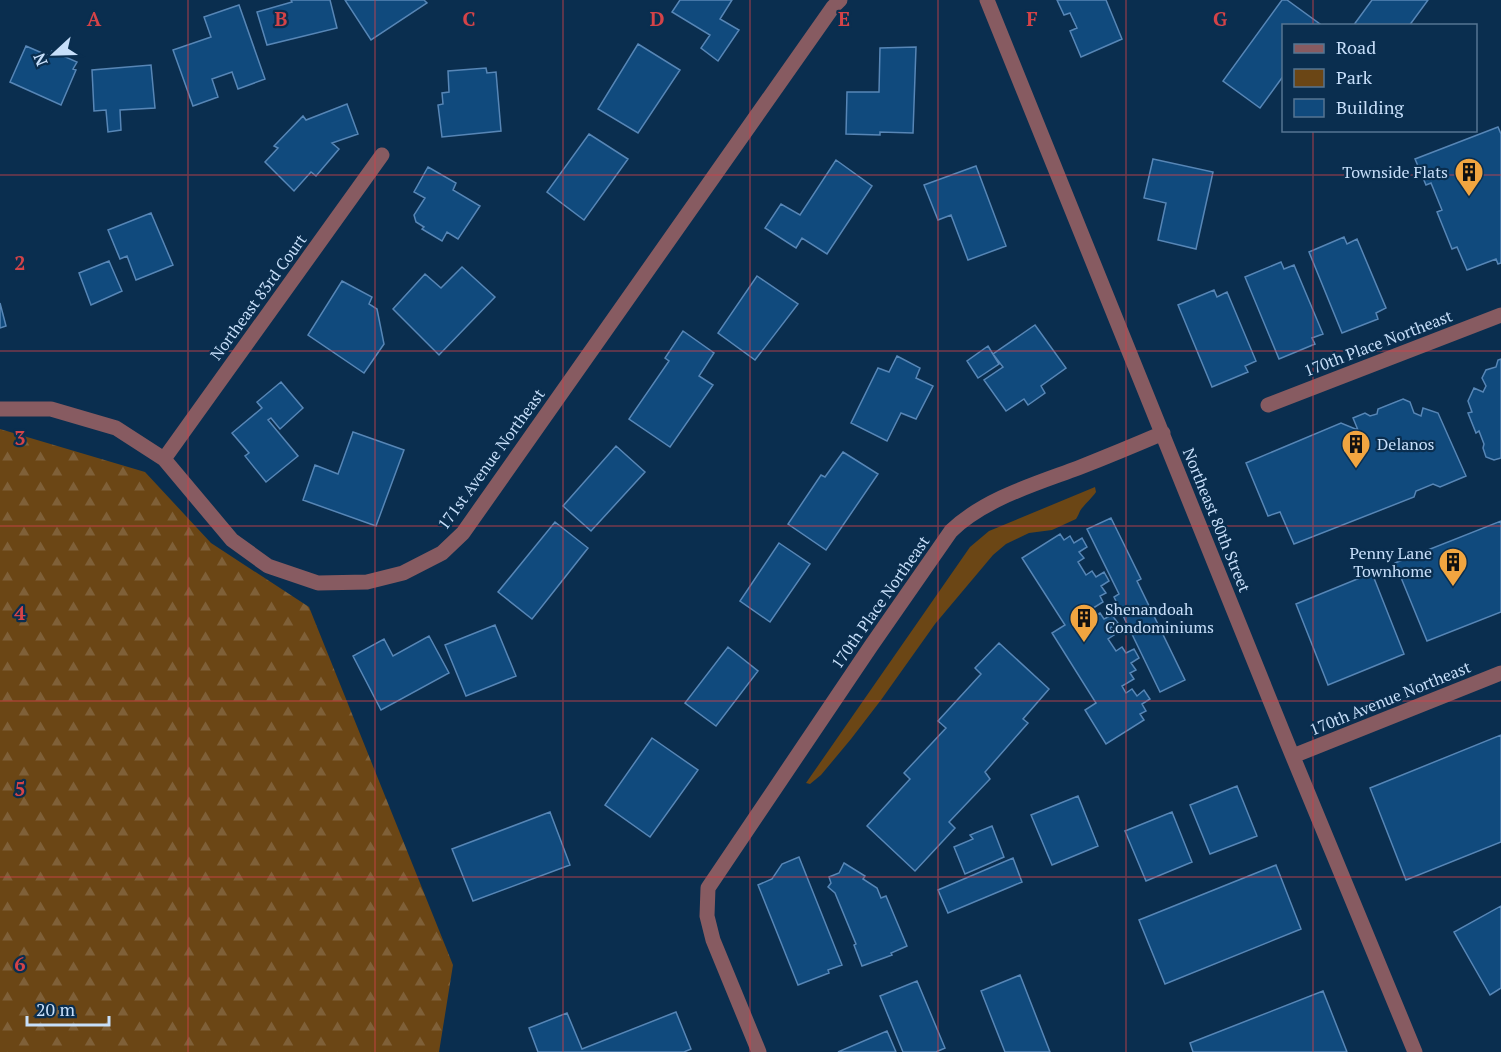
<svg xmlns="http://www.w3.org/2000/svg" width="1501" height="1052" font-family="'PT Serif',serif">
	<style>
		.green { fill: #6b4615 }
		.forest { fill: url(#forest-firs) }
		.building { fill: #104a7d; stroke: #5786b6; stroke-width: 1.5 }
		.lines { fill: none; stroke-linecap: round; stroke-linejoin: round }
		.minor { stroke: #875b61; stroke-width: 15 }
		.grid { fill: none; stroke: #d44348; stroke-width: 1.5; stroke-opacity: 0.55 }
		.labels { text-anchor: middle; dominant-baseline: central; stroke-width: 4.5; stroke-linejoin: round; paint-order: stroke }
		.poi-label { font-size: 16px; fill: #c7dffa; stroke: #0a2e4f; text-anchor: end }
		.street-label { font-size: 16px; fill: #c7dffa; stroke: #0a2e4f }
		.grid-label { font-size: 20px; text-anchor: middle; font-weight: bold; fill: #d44348; stroke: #0a2e4f; stroke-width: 4.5; stroke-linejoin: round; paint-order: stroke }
	</style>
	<defs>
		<pattern id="forest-firs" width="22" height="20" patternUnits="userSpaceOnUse" patternTransform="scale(1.5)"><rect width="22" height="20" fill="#6b4615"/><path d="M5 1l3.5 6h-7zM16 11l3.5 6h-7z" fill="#7f6038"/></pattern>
	</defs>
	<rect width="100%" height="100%" fill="#0a2e4f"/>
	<path class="green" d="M1095,487L1096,492C1092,498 1082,507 1080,511C1079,513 1078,516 1076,519L1052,530L1029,533L1006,544L993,555L935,624L881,700L851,739L821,775L810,784L806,783L970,547L989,531Z"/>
	<path class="forest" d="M0,429L145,472L211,543L309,607L453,965L439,1052H0Z"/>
	<path class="building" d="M291,0H330L337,28L267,45L257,12L292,2Z
		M345,0H424L427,3L371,40Z
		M680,0H732L720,19L739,30L718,61L701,48L710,35L672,12Z
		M1057,0H1106L1122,39L1081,57L1070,31L1077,28L1070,13L1064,15Z
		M1282,0H1287L1320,24L1319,26H1284V75L1260,108L1223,81Z
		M1372,0H1428L1409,26H1353Z
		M239,5L265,79L238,89L232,72L212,79L218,97L193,106L173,50L211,37L204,17Z
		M638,44L680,70L638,133L598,109Z
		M26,46L49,56L52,51L77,62L73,69L76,70L61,105L10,82Z
		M916,47L913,133L880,132V135L846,134L847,92H879L880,48Z
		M151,65L155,108L120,110L121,130L108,132L106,110L94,111L92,70Z
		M486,68L487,73L496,72L501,131L442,137L438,105L443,104L442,93L449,92L448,71Z
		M347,104L358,134L332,143L339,149L316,176L311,172L294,191L265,162L278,148L274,146L303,116L306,120Z
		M1498,127L1501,134V263L1498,264L1496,259L1467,270L1457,247L1452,249L1437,212L1442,210L1431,183L1426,185L1415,159Z
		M589,134L628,159L584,220L547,192Z
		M1153,159L1213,172L1196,249L1158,240L1166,203L1144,198Z
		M836,160L872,186L827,254L802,238L796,248L765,228L781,204L800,215Z
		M976,166L1006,246L968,260L951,215L938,220L924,185Z
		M428,167L456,183L453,190L480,206L458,239L447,232L442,241L422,229L424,227L416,222L414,215L425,198L414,192Z
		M151,213L173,265L136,280L127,256L120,259L108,230Z
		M1344,237L1347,244L1357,239L1386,308L1376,313L1378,319L1342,333L1309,252Z
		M109,261L122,291L91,305L79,273Z
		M1281,262L1284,269L1294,265L1323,334L1312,338L1315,344L1279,359L1245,277Z
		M462,267L495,297L439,355L393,309L425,274L441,288Z
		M757,276L798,304L755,360L718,333Z
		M342,281L372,297L369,304L377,309L384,344L364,373L308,335Z
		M1214,290L1217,297L1227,292L1256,361L1245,366L1248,372L1212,387L1178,305Z
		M0,303L6,326L0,328Z
		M1035,325L1066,368L1041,386L1045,393L1028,405L1024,399L1006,411L984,380L1003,367L993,354Z
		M683,331L714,353L699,376L713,385L670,447L629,419L669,361L665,358Z
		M988,346L999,364L978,378L967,361Z
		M897,356L920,368L916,378L933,386L916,419L901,413L887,441L851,423L878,368L889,372Z
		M1501,359V458L1494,460L1486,457L1483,448L1484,444L1479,431L1476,433L1468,413L1472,412L1468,401L1474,388L1483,392L1486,386L1482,378L1486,370L1496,367L1498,360Z
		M281,382L303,408L280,429L271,418L268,420L298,456L266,482L245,456L249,453L232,433L262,408L257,402Z
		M1403,399L1410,402L1414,413L1421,416L1423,408L1438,413L1466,476L1440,487L1433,484L1416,491L1414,497L1294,544L1280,512L1268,516L1246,463L1341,423L1358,430L1353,418L1365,413L1370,416L1377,414L1378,409Z
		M353,432L404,450L376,526L303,500L315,465L338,474Z
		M616,446L645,472L591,531L563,506Z
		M843,452L878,474L826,550L788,524L821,475L825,477Z
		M1111,518L1141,579L1137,581L1185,680L1160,692L1114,597L1119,594L1087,529Z
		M1501,521V612L1427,641L1395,563Z
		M555,522L588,548L532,619L498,592Z
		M1060,534L1064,540L1070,536L1074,543L1082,538L1087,547L1079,552L1084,558L1078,562L1086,575L1092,571L1096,577L1104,572L1109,581L1101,586L1106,593L1100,596L1103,602L1090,610L1094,616L1100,613L1104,619L1112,615L1118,623L1110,628L1114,635L1108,639L1116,651L1122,647L1126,653L1134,649L1139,658L1131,663L1136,670L1130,673L1134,679L1122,686L1126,693L1132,689L1137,696L1144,690L1150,699L1142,704L1146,711L1140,714L1144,720L1106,744L1085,710L1096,703L1052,633L1065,625L1022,558Z
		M779,543L810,564L770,622L740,601Z
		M1372,573L1404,654L1328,685L1296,604Z
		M495,625L516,676L466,696L445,645Z
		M429,636L449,673L381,710L353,656L384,639L393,656Z
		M999,643L1049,689L1023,719L1028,723L985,772L990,779L949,822L955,828L915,871L867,826L910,779L904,773L946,728L938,721L981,674L975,668Z
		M728,647L758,671L716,726L685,703Z
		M1501,735V842L1406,880L1370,788Z
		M652,738L698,770L650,837L605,805Z
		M1237,786L1257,836L1210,854L1190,805Z
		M1078,796L1098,846L1052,865L1031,815Z
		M550,812L570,865L473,901L452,849Z
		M1172,812L1192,862L1146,881L1125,831Z
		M992,826L1004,857L965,874L954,847L973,839L970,835Z
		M799,857L842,965L828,970L829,973L798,985L758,885L772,879L782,864Z
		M1013,858L1022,882L948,913L938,890Z
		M844,863L865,876L863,879L877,888L881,898L886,896L907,946L891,953L892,955L862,966L854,945L856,944L835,893L828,887L831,883L829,877L839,873Z
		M1276,865L1301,929L1165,984L1139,920Z
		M1501,906V988L1490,995L1454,932Z
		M1020,975L1050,1052H1005L981,991Z
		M917,981L945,1048L936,1052H903L880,996Z
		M1323,991L1347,1052H1193L1190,1043Z
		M676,1012L691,1049L684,1052H538L529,1028L567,1013L582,1049Z
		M887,1031L896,1052H838Z"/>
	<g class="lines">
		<path class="minor" d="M987,0L1286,740L1415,1052
			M1268,405L1501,315
			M0,409H51L116,428L164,459L232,540L268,566L318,583L367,582L403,573L442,553L463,533L833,7L840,0
			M164,459L382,155
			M1293,756L1501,673
			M759,1052L713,940L707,916L708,888L871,646L951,531C984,499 1035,484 1078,468C1106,457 1135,445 1163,433"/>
	</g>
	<path class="grid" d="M188,0V1052M375,0V1052M563,0V1052M750,0V1052M938,0V1052M1126,0V1052M1313,0V26M1313,130V1052M0,175H1501M0,351H1501M0,526H1501M0,701H1501M0,877H1501"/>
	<defs>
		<g id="building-pin" transform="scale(1.5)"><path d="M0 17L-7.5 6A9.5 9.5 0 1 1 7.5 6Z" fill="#f1a540" stroke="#0a2e4f"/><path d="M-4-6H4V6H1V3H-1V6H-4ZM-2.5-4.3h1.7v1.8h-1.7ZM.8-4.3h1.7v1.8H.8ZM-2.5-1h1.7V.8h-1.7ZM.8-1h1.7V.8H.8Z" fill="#111"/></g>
	</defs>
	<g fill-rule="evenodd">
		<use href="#building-pin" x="1469" y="172"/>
		<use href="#building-pin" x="1356" y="444"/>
		<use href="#building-pin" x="1453" y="562"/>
		<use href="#building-pin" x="1084" y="618"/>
	</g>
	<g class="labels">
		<g class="poi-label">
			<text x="1448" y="172">Townside Flats</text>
			<text x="1377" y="444" text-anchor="start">Delanos</text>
			<text x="1432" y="553">Penny Lane<tspan x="1432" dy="18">Townhome</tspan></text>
			<text x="1105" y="609" text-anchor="start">Shenandoah<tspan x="1105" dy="18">Condominiums</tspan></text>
		</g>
		<g class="street-label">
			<text transform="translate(258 297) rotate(-54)">Northeast 83rd Court</text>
			<text transform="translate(1378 343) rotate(-21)">170th Place Northeast</text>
			<text transform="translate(491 459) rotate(-54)">171st Avenue Northeast</text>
			<text transform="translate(1217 520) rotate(68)">Northeast 80th Street</text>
			<text transform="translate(880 602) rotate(-55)">170th Place Northeast</text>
			<text transform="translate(1390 698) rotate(-22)">170th Avenue Northeast</text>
		</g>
	</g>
	<g class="grid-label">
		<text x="94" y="26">A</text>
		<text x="281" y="26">B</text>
		<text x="469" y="26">C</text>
		<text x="657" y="26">D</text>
		<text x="844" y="26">E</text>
		<text x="1032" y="26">F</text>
		<text x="1220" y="26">G</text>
		<text x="20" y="270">2</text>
		<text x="20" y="445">3</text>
		<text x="20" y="620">4</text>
		<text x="20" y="796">5</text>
		<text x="20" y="971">6</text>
	</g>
	<rect x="1282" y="24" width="195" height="108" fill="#0a2e4f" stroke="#567593" stroke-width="1.5"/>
	<rect x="1294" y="44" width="30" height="9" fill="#875b61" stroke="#567593" stroke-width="1.5"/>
	<text x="1336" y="54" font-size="18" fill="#c7dffa">Road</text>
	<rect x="1294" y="69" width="30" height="18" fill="#6b4615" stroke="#567593" stroke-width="1.5"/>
	<text x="1336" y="84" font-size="18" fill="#c7dffa">Park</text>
	<rect x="1294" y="99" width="30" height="18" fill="#104a7d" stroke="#567593" stroke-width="1.5"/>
	<text x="1336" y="114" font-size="18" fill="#c7dffa">Building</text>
	<g transform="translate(54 54) rotate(248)" stroke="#0a2e4f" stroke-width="4.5" paint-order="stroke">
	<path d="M0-4.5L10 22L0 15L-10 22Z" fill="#c7dffa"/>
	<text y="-9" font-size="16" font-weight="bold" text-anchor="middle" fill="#c7dffa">N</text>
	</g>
	<path d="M27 1016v9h82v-9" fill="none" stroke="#c7dffa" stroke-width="3"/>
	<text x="36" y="1016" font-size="18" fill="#c7dffa" stroke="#0a2e4f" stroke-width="4.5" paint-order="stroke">20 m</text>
</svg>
